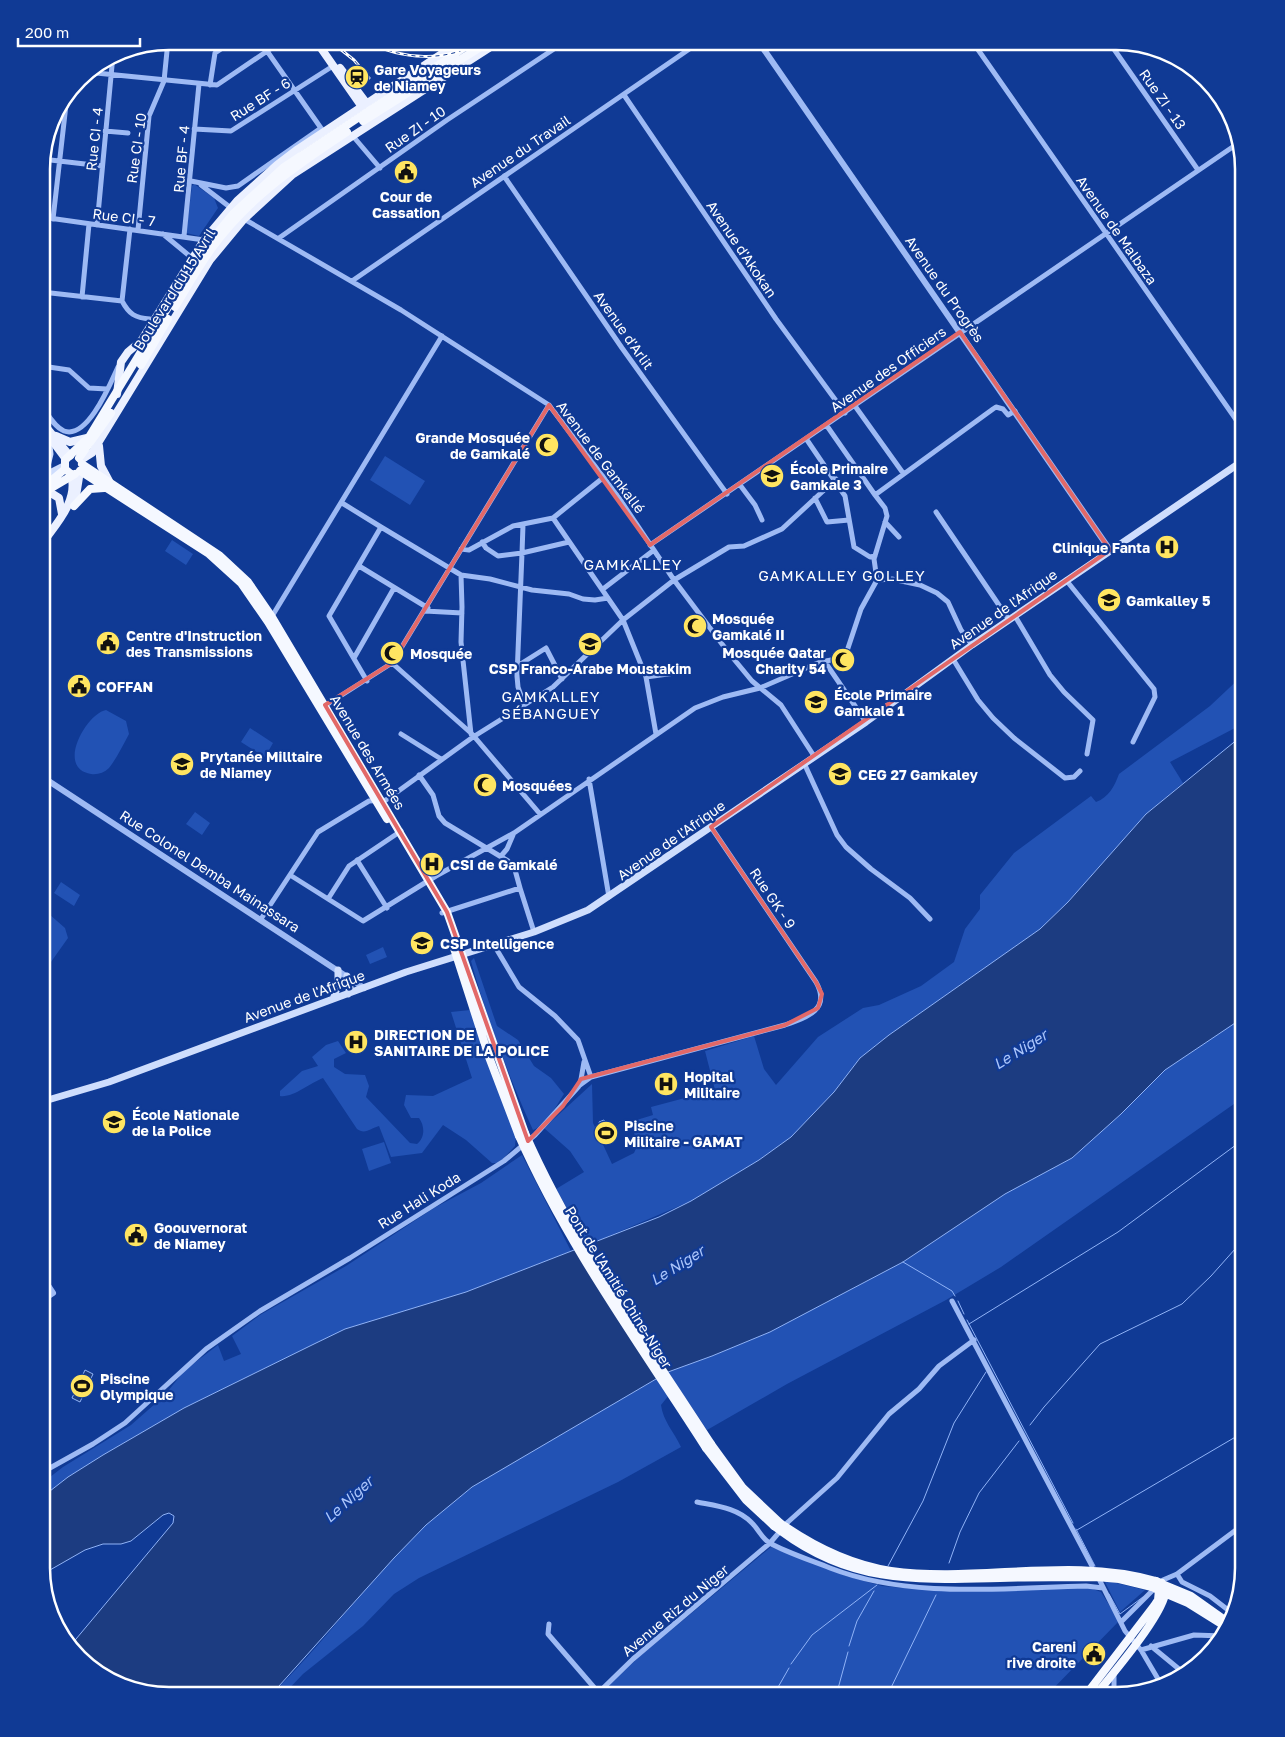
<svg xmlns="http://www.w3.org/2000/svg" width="1285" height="1737" font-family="'Golos Text',sans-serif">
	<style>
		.green { fill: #2252b4 }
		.water { fill: #1c3c81; stroke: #90b3f7 }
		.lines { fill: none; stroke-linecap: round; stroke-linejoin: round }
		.stream { stroke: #90b3f7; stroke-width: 1 }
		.minor { stroke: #9ebaf4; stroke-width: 5 }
		.tertiary { stroke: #9ebaf4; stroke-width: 6 }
		.secondary { stroke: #ceddfd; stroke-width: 7 }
		.primary { stroke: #ebf0ff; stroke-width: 8 }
		.trunk { stroke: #f5f8ff; stroke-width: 8 }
		.rail-casing { stroke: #fff; stroke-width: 3 }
		.rail { stroke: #103a95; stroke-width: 1; stroke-dasharray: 4; stroke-linecap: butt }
		.trunk-bridge { stroke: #f5f8ff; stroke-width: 8 }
		.marked { fill: none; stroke: #e26868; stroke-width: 4; stroke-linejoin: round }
		.labels { text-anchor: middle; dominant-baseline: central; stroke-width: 4.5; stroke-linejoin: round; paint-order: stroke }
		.poi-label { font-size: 14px; font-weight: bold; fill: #fff; stroke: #103a95; text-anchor: start }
		.street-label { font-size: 14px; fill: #fff; stroke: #103a95 }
		.neighbourhood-label { font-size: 15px; letter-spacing: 1px; fill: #fff; stroke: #103a95 }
		.water-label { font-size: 15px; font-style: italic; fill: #abc5fa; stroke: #103a95 }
		.rim { fill: none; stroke: #fff; stroke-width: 2.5 }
	</style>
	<rect width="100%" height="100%" fill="#103a95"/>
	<path class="green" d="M194,184L214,198L218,208L199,236L186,233L192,186Z
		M385,456L425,481L410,505L370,480Z
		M172,540L193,554L186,565L165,551Z
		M1244,674V731L1235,728L1170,762L1183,783L1146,814L1068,902L1040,929L889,1035L860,1058L834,1092L791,1137L759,1160L691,1201L588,1245L556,1189L584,1172L570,1151L544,1128L592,1084L593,1123L612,1164L634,1153L638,1144L630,1122L653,1115L651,1107L715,1090L705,1051L754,1036L764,1069L776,1085L818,1037L863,1008L879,1005L921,986L954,962L965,929L980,909V895L1014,853L1091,796L1096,802C1109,797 1114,787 1119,774L1210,706Z
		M106,710L126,721L129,734C123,745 117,758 109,768C104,773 97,775 91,774C55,768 87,713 106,710Z
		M250,728L273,743L265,757L241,742Z
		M195,812L210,823L202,835L186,824Z
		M61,882L80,895L74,906L54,893Z
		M41,907L65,928L68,938L41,976Z
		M383,947L387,957L370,964L366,955Z
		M474,958L497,1026L518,1040L534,1066L551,1078L564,1094C556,1106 547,1125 533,1130C508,1075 487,1019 471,961Z
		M470,1010L516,1136L515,1146L499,1163H492L466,1140L443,1125L422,1153L391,1157L379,1126C371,1128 365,1135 357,1129L323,1078C310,1083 293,1098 280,1096V1091L302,1071L318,1066L312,1057L326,1045L338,1041L346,1053L334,1059V1067L345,1074L365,1075L369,1086L366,1097L410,1143L417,1144C425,1138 425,1126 419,1118H411L404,1105L406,1095L433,1096L472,1078L451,1012Z
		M1244,1017V1097L1001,1267L946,1300L787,1384L707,1430L668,1372L712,1356L770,1332L903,1262L1005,1194L1072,1158L1121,1114L1165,1070Z
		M384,1142L391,1163L369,1171L362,1149Z
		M522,1155L571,1251L466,1292L345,1329L314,1344L184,1408L103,1455L68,1477L41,1498V1484L63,1467L131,1425L164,1396L185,1370L218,1345L224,1361L241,1354L232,1336L260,1315L346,1266L434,1208L481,1183Z
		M657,1379L669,1395L661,1405C663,1421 674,1432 681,1447L618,1482L419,1578L394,1594L363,1626L303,1674L282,1696H270C326,1642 370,1577 426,1525C493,1463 579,1424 657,1379Z
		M771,1547L846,1576L882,1586L915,1589L1090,1588L1101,1592L1119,1621L1046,1696H597L639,1657Z
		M1104,1580L1145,1590L1120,1612Z"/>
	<path class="water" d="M1244,734V1017L1165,1070L1121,1114L1072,1158L1005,1194L903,1262L770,1332L712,1356L668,1372L472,1487L426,1525L394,1558L270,1696L160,1695L105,1679L71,1645L173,1523L174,1516L169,1513L163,1515L131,1541L121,1544H103L85,1550L43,1574L41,1498L68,1477L103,1455L184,1408L314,1344L345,1329L466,1292L659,1217L691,1201L759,1160L791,1137L834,1092L860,1058L889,1035L1040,929L1068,902L1146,814Z
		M604,1120L613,1138L605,1142L599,1122Z
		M85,1370L93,1374L80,1402L72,1398Z"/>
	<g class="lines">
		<path class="stream" d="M903,1262L952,1291L955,1296
			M958,1301L964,1314
			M967,1320L1073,1523
			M969,1324L1118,1232L1244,1139
			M1030,1425L1044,1407L1100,1344L1182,1304L1211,1276L1244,1239
			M1076,1529L1095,1566
			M1077,1530L1244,1432
			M949,1563L960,1532L979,1493L1019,1441
			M888,1566L923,1501L954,1423L986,1372
			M1109,1594L1120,1614L1143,1597
			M849,1646L857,1621L874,1591
			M791,1664L812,1635L877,1585
			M773,1696L789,1668
			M836,1696L848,1652
			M887,1696L936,1595"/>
		<path class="minor" d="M260,41L323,131
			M972,41L1244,431
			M1109,42L1198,170
			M86,72L217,85L282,41
			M210,85L215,53L233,41
			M624,95L776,319L845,413
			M194,129L231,131L333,66
			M105,131L128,133
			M352,135L380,168
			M42,159L102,166
			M504,176L622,348L727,494
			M191,181L226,188L238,186L321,128
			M201,185L231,208
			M42,217L204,240
			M53,219L67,96
			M244,219L401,310L549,405L619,498L674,580L728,652L752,681L781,705L814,756
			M97,225L113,55
			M138,230L149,116L164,81L168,41
			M163,234L192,258
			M184,236L199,84
			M279,238L447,120L566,41
			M42,253L46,218
			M352,281L701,41
			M42,292L122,301C129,314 135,318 150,319
			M82,297L89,224
			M122,301L130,229
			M42,366L69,370L89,388L107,389
			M41,405C47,413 54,427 64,431C88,440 111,382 118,367
			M855,406L903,473
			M827,426L875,495L993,409L996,407L1003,409L1008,415L1015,411
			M807,440L845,496L854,547L870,557L875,556
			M740,485L755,505L762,520
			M815,498L827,522L849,520
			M342,503L381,527L329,616L367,681
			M936,512L1009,620
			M553,518L604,477
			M885,522L899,537
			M381,527L461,575L490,579L532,590L569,594L583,599L595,600L608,598
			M482,542L486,548L498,556L522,553L523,525
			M650,545L1237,144
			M461,549L469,550L513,526L553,518L623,620L646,677L656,734
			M359,566L428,608
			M461,575L462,607L461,642L471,734
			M877,580L892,579L920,585L937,593L948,602L961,630L972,645
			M1066,580L1154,689L1155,697L1133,742
			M603,589L654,550
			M425,611L462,613
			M1015,616L1050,675L1064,692L1093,720L1087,754
			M271,618L442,336
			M354,658L394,588
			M953,659L978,700L993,718L1014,738L1065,778L1074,777L1080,771
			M825,662L866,722
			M392,663L472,734L540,814
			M519,665L546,648L562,679
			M646,677L675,673
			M524,704L518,687L517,676L522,553L569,542
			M323,707L392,663L549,405
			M401,734L441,759
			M804,763L837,835L846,847L871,869L910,898L930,919
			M419,775L433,795L439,816L445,823L508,861L515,870L520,888
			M589,779L609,897
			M501,856L507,849L513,835
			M357,860L387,908
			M290,875L363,921L436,876L514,833L695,708L723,697L760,688L820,662L837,659L847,651L861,609L877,580L874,559L887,516L885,508L875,495
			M328,899L349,866L401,831
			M442,913L520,888L534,932
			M261,919L318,832L369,801L386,800L473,737L553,687L623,620L674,580L729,547L744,546L782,529L836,479
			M494,945L519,987L555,1016L578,1040L591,1077
			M580,1085L584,1062
			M952,1301L1092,1566
			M41,1473L93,1444L125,1423L206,1349L260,1311L350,1258L504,1161L535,1135L580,1085L591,1077L785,1025C808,1017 831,1009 816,982L711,827
			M697,1502C717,1506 738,1508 752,1523C759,1530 762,1539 770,1543C785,1552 813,1561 830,1568C910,1599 1002,1588 1086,1586L1103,1588
			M1177,1574L1182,1582L1210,1596L1232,1613
			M1100,1581L1125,1631L1141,1650L1161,1684
			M1121,1622L1163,1580L1177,1574L1244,1524
			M549,1624L548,1634L598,1692
			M1151,1646L1185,1674
			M1141,1650L1194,1635L1223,1636
			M1114,1672V1696
			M595,1696L633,1659L770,1543L788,1522L837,1478L889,1414L919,1389L939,1366L974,1340"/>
		<path class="tertiary" d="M758,41L1110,550
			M41,776L364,988
			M41,1301L53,1293L41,1275"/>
		<path class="secondary" d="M45,474L50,454L47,431
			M41,483L52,472L64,466
			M347,976L350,987L348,994
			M333,999L338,986V970
			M41,1102L109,1082L406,972L534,932L588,910L866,722L972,645L1244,460"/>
		<path class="primary" d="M316,41L362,107
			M340,68L367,104
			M117,394L121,362L128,352L141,341L204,240L237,201L277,165L298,149L461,41
			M41,421L70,456
			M56,436L70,442L87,438
			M51,439L66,459
			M99,446L101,466L109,481
			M81,460L92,453L210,260L244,219L292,175L500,41
			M41,494L51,493L59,498L62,514
			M75,502L80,471
			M41,545C56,524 79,501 71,474"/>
		<path class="trunk" d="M363,121L490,41
			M175,307C187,287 198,267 212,248C247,199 297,165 347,132
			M141,365L168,319
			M79,458L111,413
			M82,464L219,555L248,582L272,617L447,912L525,1133
			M80,471L209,554L241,583L268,622L387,819
			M71,474L65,469V460L89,437L203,250L233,214L284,167L474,41
			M47,484L65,469
			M41,494L75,474
			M74,506L90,489L104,488
			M452,942L489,1057L519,1136
			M711,1444L743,1488L780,1523
			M706,1448L746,1500L774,1526
			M786,1527C817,1548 853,1565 891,1571C979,1583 1069,1556 1156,1581
			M781,1531C852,1584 917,1580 1000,1578C1032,1577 1064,1577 1096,1577L1119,1579L1152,1587
			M1162,1584L1191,1596L1229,1623
			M1162,1592L1188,1603L1228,1628
			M1085,1696L1154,1606L1158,1600L1159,1590
			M1095,1696C1112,1674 1164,1615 1166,1590L1162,1583"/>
		<g class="rail-casing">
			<path id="rail" d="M330,41L354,60L369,78
				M366,41C401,60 447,63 481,41"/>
		</g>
		<use href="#rail" class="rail"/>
		<path class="trunk-bridge" d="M525,1133C573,1243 646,1343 711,1444
			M519,1136C568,1247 641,1346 706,1448
			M780,1523L786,1527
			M774,1526L781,1531
			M1156,1581L1161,1583
			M1152,1587L1158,1590"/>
	</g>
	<path class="marked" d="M960,332L1110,550L711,827L816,982L822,994L818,1008L785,1025L581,1079L563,1106L528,1141L447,912L325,705L392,663L549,405L650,545Z"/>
	<defs>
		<g id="station-disc" transform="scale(1.25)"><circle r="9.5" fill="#ffe561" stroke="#103a95"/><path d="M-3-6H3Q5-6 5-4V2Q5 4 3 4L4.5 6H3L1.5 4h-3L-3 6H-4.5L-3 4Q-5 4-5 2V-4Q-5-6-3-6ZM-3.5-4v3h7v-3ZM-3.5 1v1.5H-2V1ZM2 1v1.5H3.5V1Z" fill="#111"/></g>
		<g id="civic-disc" transform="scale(1.25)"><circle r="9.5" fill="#ffe561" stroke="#103a95"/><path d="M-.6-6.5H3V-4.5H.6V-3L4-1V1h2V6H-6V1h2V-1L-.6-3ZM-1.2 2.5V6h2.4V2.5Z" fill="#111"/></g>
		<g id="mosque-disc" transform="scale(1.25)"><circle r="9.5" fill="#ffe561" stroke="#103a95"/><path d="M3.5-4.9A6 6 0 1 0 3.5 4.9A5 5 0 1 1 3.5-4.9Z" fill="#111"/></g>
		<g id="school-disc" transform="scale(1.25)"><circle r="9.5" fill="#ffe561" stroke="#103a95"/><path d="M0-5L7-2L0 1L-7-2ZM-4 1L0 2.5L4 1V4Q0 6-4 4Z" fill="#111"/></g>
		<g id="hospital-disc" transform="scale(1.25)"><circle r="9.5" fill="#ffe561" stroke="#103a95"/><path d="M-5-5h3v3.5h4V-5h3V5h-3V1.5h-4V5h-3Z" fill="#111"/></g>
		<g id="university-disc" transform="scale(1.25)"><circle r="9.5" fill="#ffe561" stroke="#103a95"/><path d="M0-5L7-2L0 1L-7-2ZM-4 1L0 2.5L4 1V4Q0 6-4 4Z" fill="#111"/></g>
		<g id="stadium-disc" transform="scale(1.25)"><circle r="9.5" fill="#ffe561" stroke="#103a95"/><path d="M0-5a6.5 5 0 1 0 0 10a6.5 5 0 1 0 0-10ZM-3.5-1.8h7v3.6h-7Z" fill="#111"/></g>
	</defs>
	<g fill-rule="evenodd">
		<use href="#station-disc" x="357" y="77"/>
		<use href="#civic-disc" x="406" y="172"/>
		<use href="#mosque-disc" x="547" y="445"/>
		<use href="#school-disc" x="772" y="476"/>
		<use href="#hospital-disc" x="1167" y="547"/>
		<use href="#school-disc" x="1109" y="600"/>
		<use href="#mosque-disc" x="695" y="626"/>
		<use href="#civic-disc" x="108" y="643"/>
		<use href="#school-disc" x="590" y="644"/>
		<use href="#mosque-disc" x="392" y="653"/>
		<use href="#mosque-disc" x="843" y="660"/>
		<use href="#civic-disc" x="79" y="686"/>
		<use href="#school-disc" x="816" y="702"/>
		<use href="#school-disc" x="182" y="764"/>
		<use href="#school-disc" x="840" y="774"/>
		<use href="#mosque-disc" x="485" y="785"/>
		<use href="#hospital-disc" x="432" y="864"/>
		<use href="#school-disc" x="422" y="943"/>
		<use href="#hospital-disc" x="356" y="1042"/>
		<use href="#hospital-disc" x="666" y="1084"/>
		<use href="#university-disc" x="114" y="1122"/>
		<use href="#stadium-disc" x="606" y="1133"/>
		<use href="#civic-disc" x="136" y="1235"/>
		<use href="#stadium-disc" x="82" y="1386"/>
		<use href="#civic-disc" x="1094" y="1654"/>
	</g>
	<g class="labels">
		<g class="poi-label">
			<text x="374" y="69">Gare Voyageurs<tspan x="374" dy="16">de Niamey</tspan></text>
			<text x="406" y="196" text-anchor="middle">Cour de<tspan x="406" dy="16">Cassation</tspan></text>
			<text x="530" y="437" text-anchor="end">Grande Mosquée<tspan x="530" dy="16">de Gamkalé</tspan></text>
			<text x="790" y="468">École Primaire<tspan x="790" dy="16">Gamkale 3</tspan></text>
			<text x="1150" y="547" text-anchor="end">Clinique Fanta</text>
			<text x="1126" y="600">Gamkalley 5</text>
			<text x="712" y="618">Mosquée<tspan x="712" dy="16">Gamkalé II</tspan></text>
			<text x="126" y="635">Centre d'Instruction<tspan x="126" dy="16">des Transmissions</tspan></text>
			<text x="826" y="652" text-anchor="end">Mosquée Qatar<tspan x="826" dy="16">Charity 54</tspan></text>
			<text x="410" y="653">Mosquée</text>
			<text x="590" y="668" text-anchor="middle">CSP Franco-Arabe Moustakim</text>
			<text x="96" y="686">COFFAN</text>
			<text x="834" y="694">École Primaire<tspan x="834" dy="16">Gamkale 1</tspan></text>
			<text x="200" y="756">Prytanée Milltaire<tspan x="200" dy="16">de Niamey</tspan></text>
			<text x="858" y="774">CEG 27 Gamkaley</text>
			<text x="502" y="785">Mosquées</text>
			<text x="450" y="864">CSI de Gamkalé</text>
			<text x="440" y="943">CSP Intelligence</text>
			<text x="374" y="1034">DIRECTION DE<tspan x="374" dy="16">SANITAIRE DE LA POLICE</tspan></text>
			<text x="684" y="1076">Hopital<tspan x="684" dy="16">Militaire</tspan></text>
			<text x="132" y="1114">École Nationale<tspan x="132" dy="16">de la Police</tspan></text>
			<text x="624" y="1125">Piscine<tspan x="624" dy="16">Militaire - GAMAT</tspan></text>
			<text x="154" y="1227">Goouvernorat<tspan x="154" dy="16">de Niamey</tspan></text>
			<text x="100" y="1378">Piscine<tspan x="100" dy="16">Olympique</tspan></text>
			<text x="1076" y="1646" text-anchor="end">Careni<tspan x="1076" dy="16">rive droite</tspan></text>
		</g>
		<g class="street-label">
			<text transform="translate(260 99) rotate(-32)">Rue BF - 6</text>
			<text transform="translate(1163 99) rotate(55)">Rue ZI - 13</text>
			<text transform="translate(415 129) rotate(-35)">Rue ZI - 10</text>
			<text transform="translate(94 139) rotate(-84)">Rue CI - 4</text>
			<text transform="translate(136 148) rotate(-82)">Rue CI - 10</text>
			<text transform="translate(520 151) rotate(-34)">Avenue du Travail</text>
			<text transform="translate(181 159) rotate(-85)">Rue BF - 4</text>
			<text transform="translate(124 217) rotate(7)">Rue CI - 7</text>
			<text transform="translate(1117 230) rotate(55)">Avenue de Malbaza</text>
			<text transform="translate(742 249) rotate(56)">Avenue d'Akokan</text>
			<text transform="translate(174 289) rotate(-58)">Boulevard du 15 Avril</text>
			<text transform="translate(945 289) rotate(55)">Avenue du Progrès</text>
			<text transform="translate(624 330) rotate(55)">Avenue d'Arlit</text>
			<text transform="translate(888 369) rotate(-35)">Avenue des Officiers</text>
			<text transform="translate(601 457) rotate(53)">Avenue de Gamkallé</text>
			<text transform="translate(1003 609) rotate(-35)">Avenue de l'Afrique</text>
			<text transform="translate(368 752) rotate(59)">Avenue des Armées</text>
			<text transform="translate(671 840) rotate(-35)">Avenue de l'Afrique</text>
			<text transform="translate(210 871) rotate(33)">Rue Colonel Demba Mainassara</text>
			<text transform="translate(773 898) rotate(56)">Rue GK - 9</text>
			<text transform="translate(304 996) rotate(-20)">Avenue de l'Afrique</text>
			<text transform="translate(419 1200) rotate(-32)">Rue Hali Koda</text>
			<text transform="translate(619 1287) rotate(58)">Pont de l'Amitié Chine-Niger</text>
			<text transform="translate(675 1610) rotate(-40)">Avenue Riz du Niger</text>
		</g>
		<g class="neighbourhood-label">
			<text x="633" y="564">GAMKALLEY</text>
			<text x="842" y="575">GAMKALLEY GOLLEY</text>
			<text x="551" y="696">GAMKALLEY<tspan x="551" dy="17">SÉBANGUEY</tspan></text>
		</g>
		<g class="water-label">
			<text transform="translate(1020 1049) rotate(-32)">Le Niger</text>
			<text transform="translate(677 1265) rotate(-32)">Le Niger</text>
			<text transform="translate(348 1499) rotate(-42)">Le Niger</text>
		</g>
	</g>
	<path d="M0 0H1285V1737H0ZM169 50H1116A119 119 0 0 1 1235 169V1568A119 119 0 0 1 1116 1687H169A119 119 0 0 1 50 1568V169A119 119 0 0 1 169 50Z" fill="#103a95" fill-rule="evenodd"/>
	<path class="rim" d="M169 50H1116A119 119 0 0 1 1235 169V1568A119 119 0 0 1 1116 1687H169A119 119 0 0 1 50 1568V169A119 119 0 0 1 169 50Z"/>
	<path d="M18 38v8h122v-8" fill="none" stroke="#ffffff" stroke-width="2.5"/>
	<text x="25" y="38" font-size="15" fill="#ffffff" stroke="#103a95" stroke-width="4" paint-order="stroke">200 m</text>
</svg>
